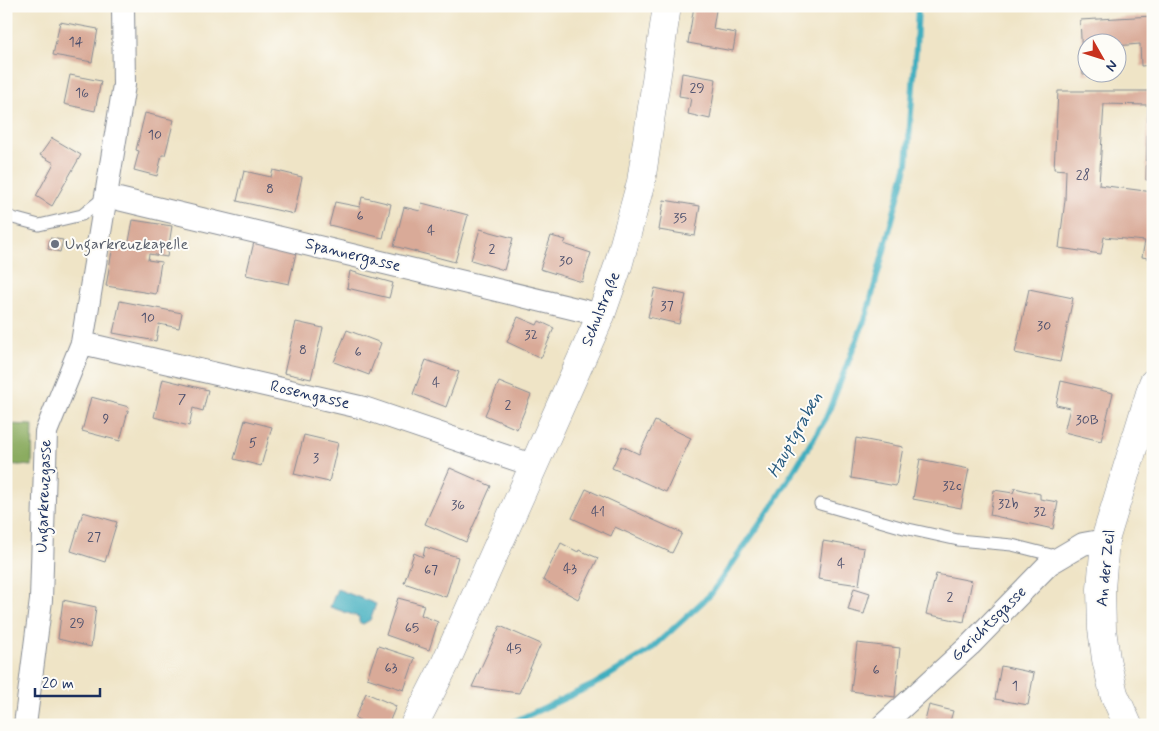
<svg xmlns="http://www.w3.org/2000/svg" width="1159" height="731" font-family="Mynerve,sans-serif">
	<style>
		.forest { fill: #8bac60; stroke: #536e5f }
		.water { fill: #41aebf; stroke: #2e6e8e }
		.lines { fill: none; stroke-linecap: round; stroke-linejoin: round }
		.stream { stroke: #41aebf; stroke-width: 6 }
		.building { fill: #d9aa98 }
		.lane-casing { stroke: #858a92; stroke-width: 13 }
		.street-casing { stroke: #858a92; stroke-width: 24 }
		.secondary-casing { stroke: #858a92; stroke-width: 29 }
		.lane { stroke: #fff; stroke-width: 11 }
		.street { stroke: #fff; stroke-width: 22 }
		.secondary { stroke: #fff; stroke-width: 28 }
		.worship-dot { fill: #6b7280; stroke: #fdfcf7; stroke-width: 2 }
		.labels { text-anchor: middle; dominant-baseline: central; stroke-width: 4; stroke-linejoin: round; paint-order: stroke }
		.number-label { font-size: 14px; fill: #4a4e6c }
		.worship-label { font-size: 16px; fill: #5b616d; stroke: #fdfcf7; text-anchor: start }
		.street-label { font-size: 16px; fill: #1b2f5e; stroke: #fdfcf7 }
		.water-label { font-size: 18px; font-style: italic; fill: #285b80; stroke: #fdfcf7 }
	</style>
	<rect width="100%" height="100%" fill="#fdfcf7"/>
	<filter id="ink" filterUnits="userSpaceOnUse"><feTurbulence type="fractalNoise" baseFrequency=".02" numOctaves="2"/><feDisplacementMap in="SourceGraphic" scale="10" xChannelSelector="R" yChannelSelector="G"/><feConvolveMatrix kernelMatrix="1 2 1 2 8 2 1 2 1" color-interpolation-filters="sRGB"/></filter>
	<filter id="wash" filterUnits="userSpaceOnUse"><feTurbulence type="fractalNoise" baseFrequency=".0096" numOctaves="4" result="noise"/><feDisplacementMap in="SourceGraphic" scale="20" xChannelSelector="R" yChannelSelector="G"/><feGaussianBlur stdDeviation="1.12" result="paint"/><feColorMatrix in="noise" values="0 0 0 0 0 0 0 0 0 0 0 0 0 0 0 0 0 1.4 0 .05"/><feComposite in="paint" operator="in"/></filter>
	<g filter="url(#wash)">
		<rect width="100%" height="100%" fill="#efe4c6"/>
		<path class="forest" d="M6,424L33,425L32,466L6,464Z"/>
		<path class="water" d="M337,589L376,604L370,620L363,624L359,622V617L330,607Z"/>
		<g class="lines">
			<path class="stream" d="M507,725L593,685L649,651L711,594L771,508L826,418L867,314L907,164L916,47L918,6"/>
		</g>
		<g id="blocks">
			<path class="building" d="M694,6L716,10L713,29L736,33L733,51L688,43Z
				M1153,16V65L1141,66L1140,44L1116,46V42H1086V72H1090V74H1083L1080,20Z
				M60,22L98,29L92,62L53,55Z
				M682,73L716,79L710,119L688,114L691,98L679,96Z
				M70,75L101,81L95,111L64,104Z
				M1058,91H1153V180H1146L1148,105L1104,104L1099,185L1153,192V259L1142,257L1145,241L1104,237L1101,254L1059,248L1065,200L1066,170L1054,169Z
				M145,113L174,120L165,155H162L157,176L134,170L139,151L136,150Z
				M52,138L81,155L52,206L36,196L54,163L40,155Z
				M273,170L302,177L294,214L237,201L244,171L271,177Z
				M362,197L391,204L383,238L329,225L335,202L360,207Z
				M664,200L700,206L695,236L659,230Z
				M422,203L468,215L455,262L394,246L404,207L420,211Z
				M133,220L172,226L167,257L149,254L148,260L161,262L156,294L106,286L113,245L128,247Z
				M480,229L513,238L504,270L471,260Z
				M551,236L566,240L564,244L591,253L582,282L540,269Z
				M50,238L63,240L60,252L48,249Z
				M254,242L296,253L289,284L246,275Z
				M350,271L393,283L389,298L347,288Z
				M655,288L686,295L679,324L648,317Z
				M1029,289L1073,298L1060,362L1015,353Z
				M120,301L182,313L179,328L159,324L156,341L113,333Z
				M518,317L537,325L539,321L554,328L541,358L507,342Z
				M296,322L323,328L311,379L284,373Z
				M347,330L381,343L369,375L334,362Z
				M426,360L459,372L446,407L413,394Z
				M163,379L208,390L203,411L193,408L189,426L154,417Z
				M1061,381L1113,393L1101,441L1064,432L1070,408L1056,405Z
				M499,382L531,395L517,429L485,415Z
				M91,397L129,407L120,441L82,431Z
				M245,420L272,427L261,466L234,459Z
				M655,421L691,438L666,492L612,468L622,446L639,454Z
				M304,435L338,443L329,482L294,474Z
				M856,438L903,447L896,486L851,478Z
				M920,459L969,469L961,508L913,499Z
				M450,468L491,486L466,542L425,524Z
				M1015,488L1040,494V499L1058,502L1053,529L990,515L994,490L1013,493Z
				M586,489L682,533L672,553L615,527L611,536L572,518Z
				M83,512L117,522L105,562L71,551Z
				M823,541L864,548L859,585L818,579Z
				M561,543L578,552L579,550L598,558L578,599L543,580Z
				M425,547L458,557L446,597L404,583L414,553L423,557Z
				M936,574L972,581L964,622L926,614Z
				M854,588L870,593L864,614L848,610Z
				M398,598L424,605L421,615L438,622L429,650L386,635Z
				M63,600L96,607L91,647L58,639Z
				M500,626L541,644L519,693L472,687Z
				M857,643L900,648L895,697L851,691Z
				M378,646L415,658L404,690L367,678Z
				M1001,666L1034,673L1028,705L995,699Z
				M366,693L396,706L388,725H370L355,718Z
				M929,705L953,711L949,725H924Z"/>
		</g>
	</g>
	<g filter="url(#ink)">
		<use href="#blocks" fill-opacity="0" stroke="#858a92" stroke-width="1"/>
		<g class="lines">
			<g class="lane-casing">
				<path id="lane" d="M6,215L13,218L39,225L82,215L103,198
					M820,504L904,528L958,540L1012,545L1059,557"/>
			</g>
			<g class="street-casing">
				<path id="street" d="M106,196L601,315
					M82,343L364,408L532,465
					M25,725L41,600L46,432L82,343L124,85L123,6
					M883,725L970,645L1049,564L1083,544L1105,540"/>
			</g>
			<g class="secondary-casing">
				<path id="secondary" d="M414,725L445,664L601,315L618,266L641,182L667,6
					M1128,725L1114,694L1106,659L1102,629L1101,589L1105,540L1153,383"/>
			</g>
			<use href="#lane" class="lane"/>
			<use href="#street" class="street"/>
			<use href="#secondary" class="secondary"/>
		</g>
	</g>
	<circle class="worship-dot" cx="55" cy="244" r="5"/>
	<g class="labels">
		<g class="number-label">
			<text x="76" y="42">14</text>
			<text x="697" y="88">29</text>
			<text x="82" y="93">16</text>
			<text x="155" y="135">10</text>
			<text x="1083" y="175">28</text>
			<text x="270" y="189">8</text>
			<text x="360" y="216">6</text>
			<text x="680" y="218">35</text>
			<text x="431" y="231">4</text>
			<text x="492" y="249">2</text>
			<text x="566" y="261">30</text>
			<text x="667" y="306">37</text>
			<text x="148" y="318">10</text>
			<text x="1044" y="326">30</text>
			<text x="531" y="335">32</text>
			<text x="303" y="350">8</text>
			<text x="358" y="352">6</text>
			<text x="436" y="383">4</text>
			<text x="182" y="399">7</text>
			<text x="508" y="405">2</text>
			<text x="106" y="419">9</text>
			<text x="1087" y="420">30B</text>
			<text x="253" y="443">5</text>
			<text x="316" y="458">3</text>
			<text x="952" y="486">32c</text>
			<text x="1008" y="504">32b</text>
			<text x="458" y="505">36</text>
			<text x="598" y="512">41</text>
			<text x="1040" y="512">32</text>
			<text x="94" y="537">27</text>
			<text x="841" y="564">4</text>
			<text x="570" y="569">43</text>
			<text x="431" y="570">67</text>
			<text x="950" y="597">2</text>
			<text x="77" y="623">29</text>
			<text x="412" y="628">65</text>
			<text x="514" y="649">45</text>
			<text x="391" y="668">63</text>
			<text x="876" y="670">6</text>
			<text x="1015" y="686">1</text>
		</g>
		<g class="worship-label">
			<text x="65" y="244">Ungarkreuzkapelle</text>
		</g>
		<g class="street-label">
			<text transform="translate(353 255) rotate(14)">Spannergasse</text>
			<text transform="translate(601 309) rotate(-68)">Schulstraße</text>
			<text transform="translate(310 395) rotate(13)">Rosengasse</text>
			<text transform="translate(44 496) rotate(-88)">Ungarkreuzgasse</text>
			<text transform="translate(1106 568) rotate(-84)">An der Zeil</text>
			<text transform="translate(989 624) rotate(-45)">Gerichtsgasse</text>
		</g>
		<g class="water-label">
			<text transform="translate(795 435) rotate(-61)">Hauptgraben</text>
		</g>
	</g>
	<rect width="1159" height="731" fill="none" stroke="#fdfcf7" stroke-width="25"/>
	<g transform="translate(1102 58) rotate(129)"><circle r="24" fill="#fdfcf7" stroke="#a3aaba"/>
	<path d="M0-4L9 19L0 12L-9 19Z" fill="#c8321e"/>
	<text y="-8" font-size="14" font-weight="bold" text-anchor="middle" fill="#1b2f5e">N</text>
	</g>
	<path d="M35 688v8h65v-8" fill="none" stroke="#1b2f5e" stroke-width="2.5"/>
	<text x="42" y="688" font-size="15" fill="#1b2f5e" stroke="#fdfcf7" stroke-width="4" paint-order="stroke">20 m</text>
</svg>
